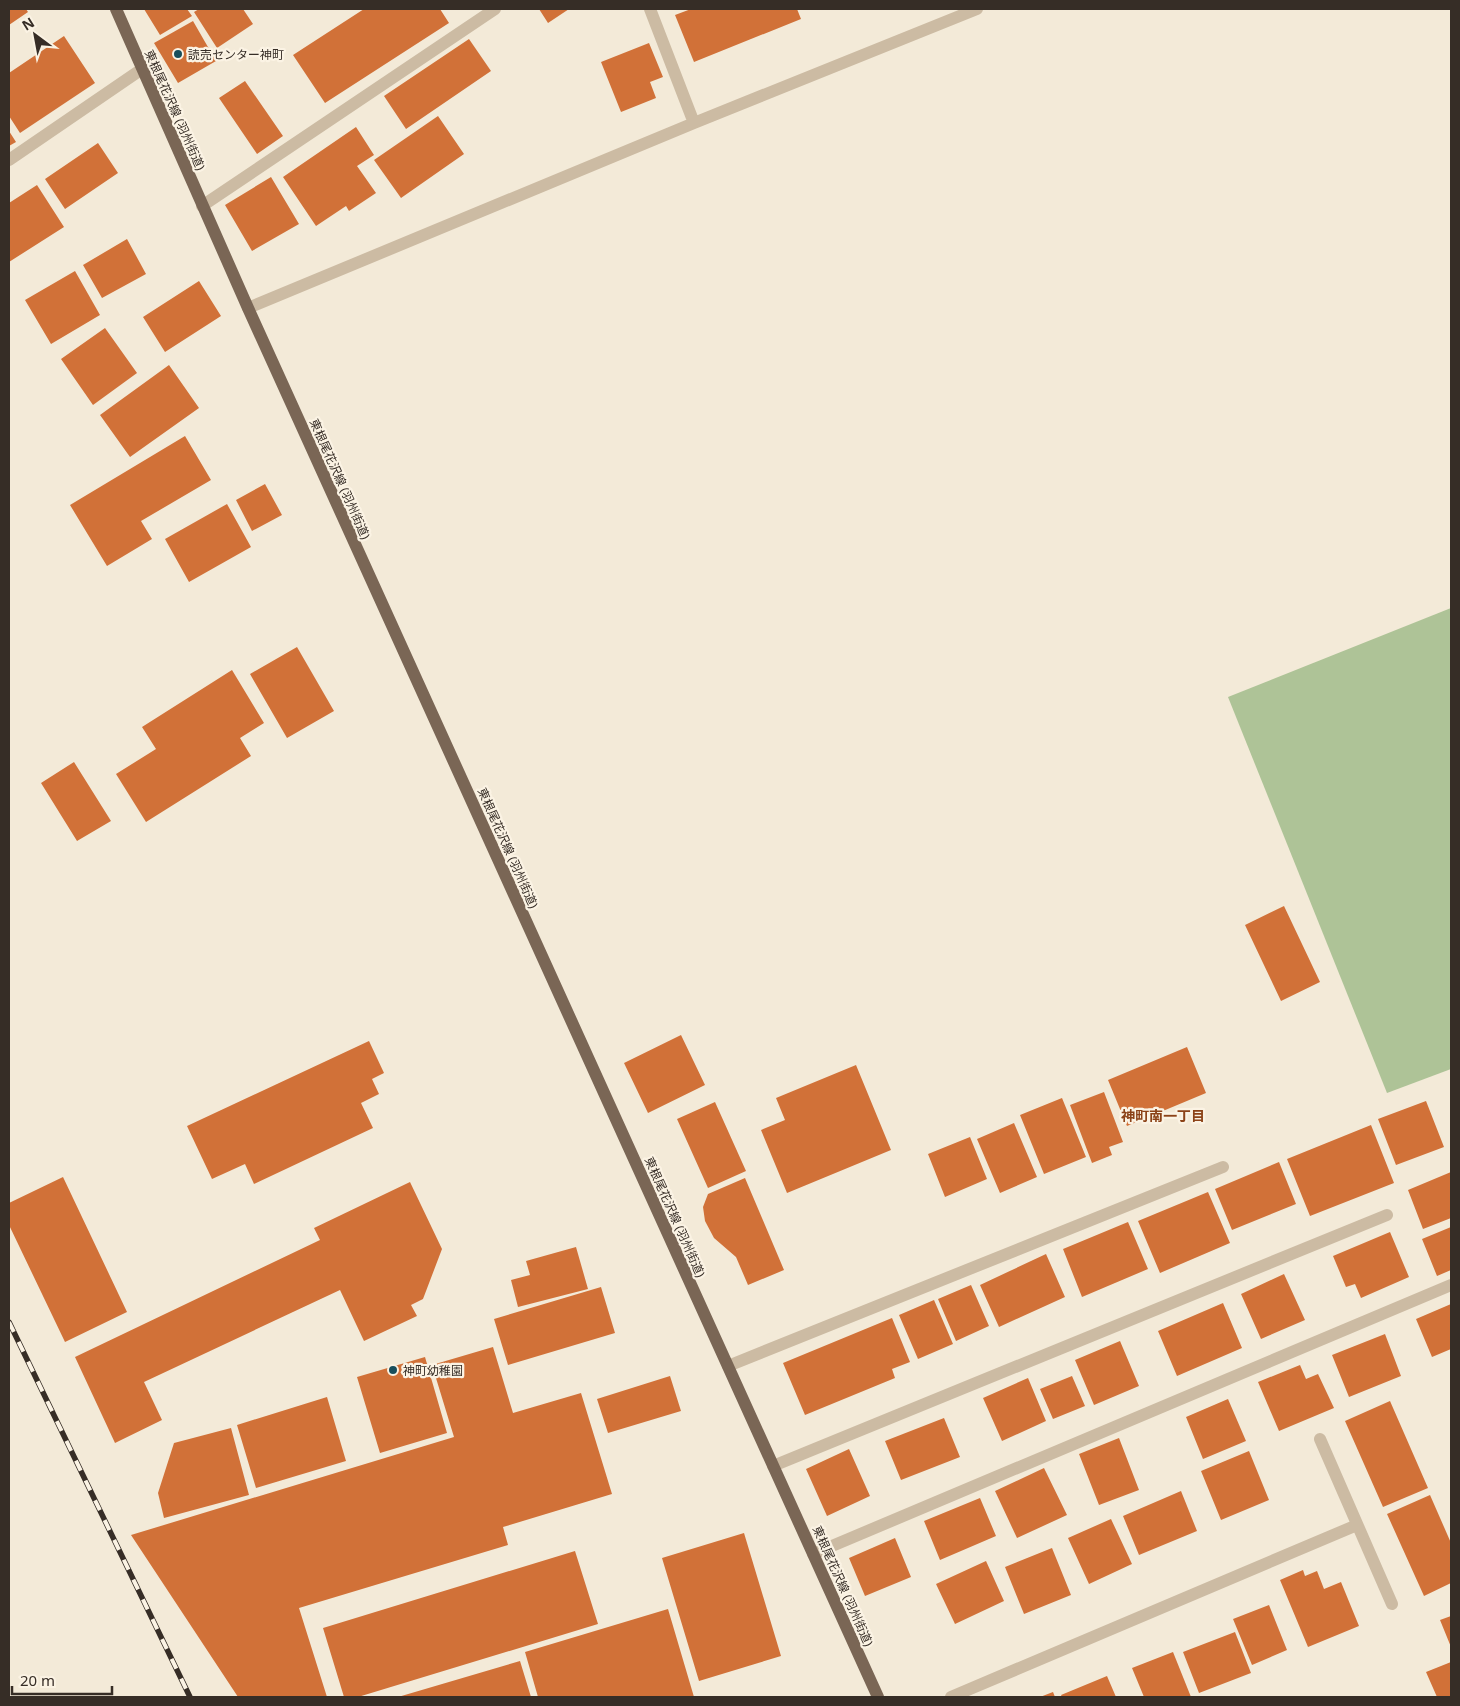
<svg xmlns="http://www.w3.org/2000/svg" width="1460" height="1706" font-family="'Noto Sans','Noto Sans JP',sans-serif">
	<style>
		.green { fill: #aec397 }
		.building { fill: #d17138 }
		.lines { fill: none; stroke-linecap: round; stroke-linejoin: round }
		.minor { stroke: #ccbba3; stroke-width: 12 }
		.major { stroke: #7a6655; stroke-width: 12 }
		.rail-casing { stroke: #362d26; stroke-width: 5.5 }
		.rail { stroke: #fbf3e4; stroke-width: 4; stroke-dasharray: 11; stroke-linecap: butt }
		.poi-dot { fill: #184e5b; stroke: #fbf3e4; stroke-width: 2 }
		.labels { text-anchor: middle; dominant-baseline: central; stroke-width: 4.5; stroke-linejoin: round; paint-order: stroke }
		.poi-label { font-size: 12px; fill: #362d26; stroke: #fbf3e4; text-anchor: start }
		.street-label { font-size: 12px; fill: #362d26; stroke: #fbf3e4 }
		.neighbourhood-label { font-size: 14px; font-weight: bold; fill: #8c4318; stroke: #fbf3e4 }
	</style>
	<rect width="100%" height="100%" fill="#f3ead8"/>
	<path class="green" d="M1451,608V1069L1387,1093L1228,697Z"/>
	<path class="building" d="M9,9H26L28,12L9,25Z
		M144,9H187L192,16L160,35Z
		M199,9H243L253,24L217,48L194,12Z
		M364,9H440L449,23L325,103L293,55Z
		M539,9H569L548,23Z
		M691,9H797L801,19L694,62L675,15Z
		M193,21L216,61L178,83L154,43Z
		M64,36L95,83L20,133L9,116V73Z
		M469,39L491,71L406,129L384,96Z
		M649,43L663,77L650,82L656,98L621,112L601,62Z
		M245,81L283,136L257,154L219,98Z
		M438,116L464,154L401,198L374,160Z
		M356,127L374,155L357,166L376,193L349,211L346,206L316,226L283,177Z
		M9,131L16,142L9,146Z
		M98,143L118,173L65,209L45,179Z
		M271,177L299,224L252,251L225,205Z
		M37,185L64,227L9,262V203Z
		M127,239L146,274L102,298L83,265Z
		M75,271L100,315L51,344L25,300Z
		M199,281L221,316L165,352L143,317Z
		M105,328L137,373L93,405L61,359Z
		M169,365L199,408L130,457L100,415Z
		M185,436L211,480L141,521L152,539L107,566L70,505Z
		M265,484L282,515L252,531L236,500Z
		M227,504L251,547L189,582L165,539Z
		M297,647L334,711L287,738L250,674Z
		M232,670L264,723L240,738L251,756L146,822L116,774L156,749L142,727Z
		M74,762L111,821L77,841L41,783Z
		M1284,906L1320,982L1281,1001L1245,925Z
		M681,1035L705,1085L648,1113L624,1063Z
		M369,1041L384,1073L372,1079L379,1094L361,1103L373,1128L254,1184L245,1164L212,1179L187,1126Z
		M1187,1047L1206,1093L1127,1126L1108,1080Z
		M856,1065L891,1150L787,1193L761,1130L785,1120L776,1098Z
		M1104,1092L1123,1142L1109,1147L1112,1155L1092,1163L1070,1105Z
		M1062,1098L1086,1157L1044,1174L1020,1115Z
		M1426,1101L1444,1147L1396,1165L1378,1119Z
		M715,1102L746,1171L708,1188L677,1119Z
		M1014,1123L1037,1177L1000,1193L977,1139Z
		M1371,1125L1394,1183L1310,1216L1287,1159Z
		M970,1137L987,1179L945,1197L928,1154Z
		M1279,1162L1296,1204L1232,1230L1215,1189Z
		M1451,1172V1218L1423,1229L1408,1190Z
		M63,1177L127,1312L65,1342L9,1225V1203Z
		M745,1178L784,1270L748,1285L736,1257L714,1238L705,1221L703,1207L708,1194Z
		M410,1182L442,1249L423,1299L411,1305L417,1316L364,1341L340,1290L144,1382L162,1420L115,1443L75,1357L320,1240L314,1228Z
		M1208,1192L1230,1243L1160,1273L1138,1221Z
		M1128,1222L1148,1269L1082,1297L1063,1249Z
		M1451,1227V1270L1437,1276L1422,1239Z
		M1390,1232L1409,1277L1361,1298L1355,1284L1346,1287L1333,1256Z
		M576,1247L588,1289L518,1307L511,1280L530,1275L526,1261Z
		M1046,1254L1065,1297L999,1327L980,1285Z
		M1284,1274L1305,1320L1261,1339L1241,1294Z
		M971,1285L989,1326L956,1341L938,1299Z
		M601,1287L615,1333L508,1365L494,1319Z
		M934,1300L953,1344L918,1359L899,1315Z
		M1223,1303L1242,1348L1177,1376L1158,1331Z
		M1451,1304V1349L1432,1357L1416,1319Z
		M892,1318L910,1362L892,1369L895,1378L805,1415L783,1363Z
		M1385,1334L1401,1376L1349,1397L1332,1355Z
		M1120,1341L1139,1386L1094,1405L1075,1360Z
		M493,1347L513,1413L581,1393L612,1494L503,1527L508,1545L299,1608L327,1697H238L131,1535L454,1437L432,1365Z
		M425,1357L447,1433L380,1453L357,1377Z
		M1300,1365L1306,1379L1318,1374L1334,1408L1279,1431L1258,1382Z
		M670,1376L681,1411L608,1433L597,1399Z
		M1072,1376L1085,1406L1053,1419L1040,1389Z
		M1028,1378L1046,1421L1002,1441L983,1398Z
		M327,1397L346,1461L256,1488L237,1425Z
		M1228,1399L1246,1441L1203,1459L1186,1417Z
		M1390,1401L1428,1488L1383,1507L1345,1421Z
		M944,1418L960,1457L901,1480L885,1441Z
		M231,1428L249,1495L164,1518L158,1493L174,1443Z
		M1119,1438L1139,1490L1099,1505L1079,1454Z
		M849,1449L870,1496L827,1516L806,1469Z
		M1249,1451L1269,1500L1221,1520L1201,1471Z
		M1044,1468L1067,1515L1017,1538L995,1491Z
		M1181,1491L1197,1531L1139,1555L1123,1516Z
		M1430,1495L1451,1543V1583L1424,1596L1387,1514Z
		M980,1498L996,1536L940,1560L924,1521Z
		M1111,1519L1132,1564L1089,1584L1068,1538Z
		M744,1533L781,1656L699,1681L662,1558Z
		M895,1538L911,1577L865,1596L849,1558Z
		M1052,1548L1071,1595L1024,1614L1005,1567Z
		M575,1551L598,1624L358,1697H344L323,1628Z
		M986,1561L1004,1601L955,1624L936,1584Z
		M1303,1570L1305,1576L1317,1571L1324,1589L1341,1582L1359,1626L1308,1647L1280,1580Z
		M1269,1605L1287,1650L1252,1665L1233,1619Z
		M668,1609L694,1697H538L525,1652Z
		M1451,1616V1647L1440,1620Z
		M1235,1632L1251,1673L1199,1693L1183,1652Z
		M1173,1652L1191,1697H1144L1132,1668Z
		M520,1661L531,1697H398Z
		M1451,1662V1697H1437L1426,1672Z
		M1107,1676L1116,1697H1062L1061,1695Z
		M1053,1692L1055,1697H1040Z"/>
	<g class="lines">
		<path class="minor" d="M650,9L694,123
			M9,160L142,69
			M202,206L495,9
			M248,308L694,123L977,9
			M728,1366L1223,1167
			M1320,1439L1392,1604
			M773,1466L1387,1215
			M813,1554L1451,1285
			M951,1697L1357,1525"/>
		<path class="major" d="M116,9L248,308L878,1697"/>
		<g class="rail-casing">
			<path id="rail" d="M9,1322L190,1697"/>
		</g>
		<use href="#rail" class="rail"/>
	</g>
	<g class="poi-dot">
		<circle cx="178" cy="54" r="5"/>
		<circle cx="393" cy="1370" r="5"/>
	</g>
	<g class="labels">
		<g class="poi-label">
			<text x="188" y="54">読売センター神町</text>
			<text x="403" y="1370">神町幼稚園</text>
		</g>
		<g class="street-label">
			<text transform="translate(175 110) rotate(66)">東根尾花沢線 (羽州街道)</text>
			<text transform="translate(340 479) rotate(66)">東根尾花沢線 (羽州街道)</text>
			<text transform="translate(508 848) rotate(66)">東根尾花沢線 (羽州街道)</text>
			<text transform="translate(675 1217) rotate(66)">東根尾花沢線 (羽州街道)</text>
			<text transform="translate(843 1586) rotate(66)">東根尾花沢線 (羽州街道)</text>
		</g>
		<g class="neighbourhood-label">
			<text x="1163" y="1115">神町南一丁目</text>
		</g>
	</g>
	<rect width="1460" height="1706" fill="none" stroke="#362d26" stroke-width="20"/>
	<g transform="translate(35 35) rotate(328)" stroke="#fbf3e4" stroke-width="4" paint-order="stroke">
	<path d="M0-4L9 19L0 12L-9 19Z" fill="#362d26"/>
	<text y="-8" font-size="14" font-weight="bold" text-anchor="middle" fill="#362d26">N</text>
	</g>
	<path d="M12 1686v8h100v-8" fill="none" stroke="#362d26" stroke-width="2.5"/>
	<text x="20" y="1686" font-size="15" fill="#362d26" stroke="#fbf3e4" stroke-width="4" paint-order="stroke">20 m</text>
</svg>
